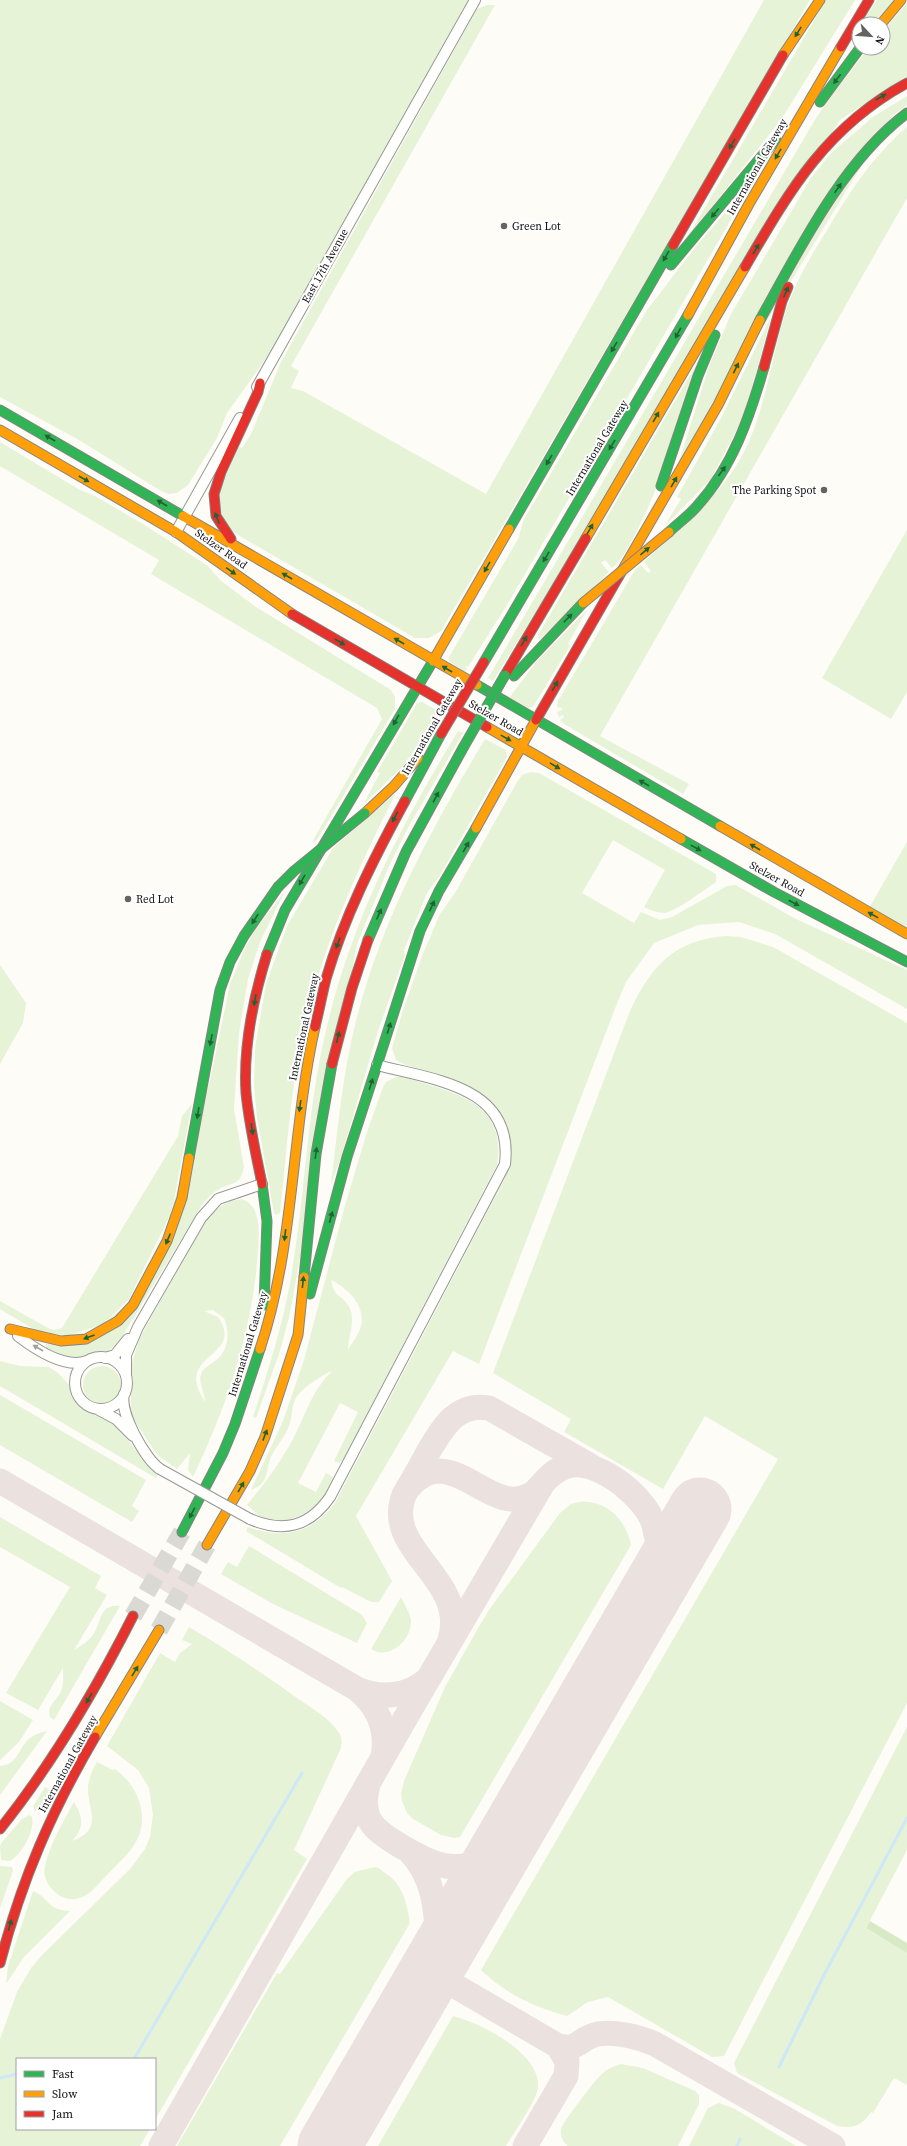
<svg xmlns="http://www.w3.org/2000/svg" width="907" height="2146" font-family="'Source Serif 4',serif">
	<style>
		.green { fill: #e7f3d7; fill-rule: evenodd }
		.forest { fill: #d8eac5 }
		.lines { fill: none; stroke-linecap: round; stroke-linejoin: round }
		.stream { stroke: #cde8f7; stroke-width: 3 }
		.taxiway { stroke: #ebe1df; stroke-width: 25 }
		.runway { stroke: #ebe1df; stroke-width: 63 }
		.highway-tunnel { stroke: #dad9d4; stroke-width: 18; stroke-dasharray: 18 9; stroke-linecap: butt }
		.street-casing { stroke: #979795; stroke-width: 12 }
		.fast-casing { stroke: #858482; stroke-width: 11 }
		.slow-casing { stroke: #858482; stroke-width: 11 }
		.jam-casing { stroke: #858482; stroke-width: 11 }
		.street { stroke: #fffffe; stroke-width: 10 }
		.fast { stroke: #30b455; stroke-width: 9 }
		.slow { stroke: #ff9f0a; stroke-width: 9 }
		.jam { stroke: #e5322d; stroke-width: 9 }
		.street-bridge-casing { stroke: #979795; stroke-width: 12; stroke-linecap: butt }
		.fast-bridge-casing { stroke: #858482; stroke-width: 11; stroke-linecap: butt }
		.slow-bridge-casing { stroke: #858482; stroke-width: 11; stroke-linecap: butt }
		.jam-bridge-casing { stroke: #858482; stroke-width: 11; stroke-linecap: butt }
		.street-bridge { stroke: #fffffe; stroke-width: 10 }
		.fast-bridge { stroke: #30b455; stroke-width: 9 }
		.slow-bridge { stroke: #ff9f0a; stroke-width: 9 }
		.jam-bridge { stroke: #e5322d; stroke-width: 9 }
		.oneway { fill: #206233 }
		.oneway2 { fill: #a0a09f }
		.poi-dot { fill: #646362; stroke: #fff; stroke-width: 1.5 }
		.labels { text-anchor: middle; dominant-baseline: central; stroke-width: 4; stroke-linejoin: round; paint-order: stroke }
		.street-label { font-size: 11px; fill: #111; stroke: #fff }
		.poi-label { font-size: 11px; fill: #111; stroke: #fff; text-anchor: start }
	</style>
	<rect width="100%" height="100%" fill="#fdfcf7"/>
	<path class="green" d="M0,0H468L275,346L227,413L217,438L188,485L177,493L169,494L161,491L79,440L0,397Z
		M764,0H810L441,631L429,638H415L233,532L226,525L216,497L239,447L242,448L251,434L281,362L477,9L487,5H495L291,366L299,371L291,388L303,391L486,494Z
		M826,0H855L781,120L687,238Z
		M877,0H894L874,24H861Z
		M907,3V76L840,120L493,681L488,678L816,118L834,92L869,48H883V31Z
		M907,96V105L892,116L677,468L709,366L731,314L811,178L831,153L873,117Z
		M907,127V198L600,736L689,784L683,794L564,724L560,720L564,717L563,715L559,717L557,712L562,710V708L557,707L558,701L635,570L641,565L648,573L651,571L644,562C677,530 724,493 744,452C768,404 772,349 790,299C800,274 815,249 829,227C851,190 874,155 907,127Z
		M757,175L507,605L468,667L465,665L467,669L465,672L449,661V657L518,539L524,519L647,310L693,250Z
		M771,317L745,414L711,479L664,527L681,499L677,497L720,420Z
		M699,360C679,419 664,481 634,536C628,548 622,560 612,568L605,560L601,563L609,572L539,640L538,635Z
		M0,442L80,490L95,496L143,524L208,566L220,580L256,607L391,690L395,697V709L317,840L312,842L382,719L377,708L151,574L159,560L0,466Z
		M907,530V692L891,719L822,678Z
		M587,610L568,644L570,646L533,707L528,708L509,698L537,661Z
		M422,702L440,712L420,744L402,767L363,805L380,773L377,772L417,703Z
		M458,731L463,733L409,826L390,864L357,944L290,1313L280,1351L256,1418L253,1417C268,1371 283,1325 291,1277C306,1191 307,1102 329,1018C356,911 402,824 458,731Z
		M485,739L506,750L507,757L439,877L427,893L404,950L405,955L378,1031L341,1157L331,1185C337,1133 342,1080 354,1029C379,924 430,831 485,739Z
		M530,772L539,773L716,874V882C706,889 676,911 665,913C658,913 650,910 644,907L665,870L613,840L582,893L634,923L641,912L660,920L672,917L727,886L736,885L794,918L907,970V1009L775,934L739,922L698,925L654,943L626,982L616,1006L479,1364L453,1351L356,1516L392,1581L379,1602H371L342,1587L341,1588L246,1531L248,1527C284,1540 312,1533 335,1503L504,1180C512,1160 514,1143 506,1123C489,1083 440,1077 403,1064L396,1060L392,1048L402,1013L422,956L440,914L455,893L517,782L522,775Z
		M396,793C357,869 323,946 304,1029C290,1089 287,1152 280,1213L276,1215L274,1213L257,1118L254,1086L255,1048L266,984L287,926L333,848Z
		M907,842V929L869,908Z
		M285,891L260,942L248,979L239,1033L234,1109L244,1167C241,1185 233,1182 219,1189C212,1193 207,1199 202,1205L119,1342C101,1361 67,1363 46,1348V1344L75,1345L148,1289L210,1080L230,984L244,950L255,930Z
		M727,936L741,937L773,947L907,1023V1703L724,2056L712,2057L608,1997L588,2002L567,2016C534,2007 506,1994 481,1970L778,1459L705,1416L663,1489L564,1432L571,1419L493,1373L630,1011C651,966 675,939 727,936Z
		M0,965L26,1003L23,1023L0,1064Z
		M396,1077H404C452,1093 508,1100 497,1165L343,1460L339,1463L334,1461L358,1412L340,1403L298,1483L316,1492L326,1473L333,1477C331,1504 286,1532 261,1517C256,1514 252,1509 247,1505C265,1483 281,1462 294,1437C307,1412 311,1392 332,1371C321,1376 305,1386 297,1396C291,1405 293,1416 289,1426C285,1437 277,1445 272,1455C265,1468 271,1483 251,1490L283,1421L304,1360L344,1209L367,1132L383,1087L386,1082ZM331,1280C347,1288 366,1305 361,1326C359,1334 352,1343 348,1350C348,1336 357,1318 348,1305C340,1293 335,1299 331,1280Z
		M192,1104L172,1211L129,1299L104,1324L67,1336L35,1330L0,1309V1301L48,1328L54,1330L62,1328L178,1136L182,1116Z
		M241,1199C262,1205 259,1233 258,1251C253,1330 227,1406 193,1477L188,1470L190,1453L177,1469L157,1455L131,1415V1366L139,1339L208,1217C219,1207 226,1201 241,1199ZM213,1310L224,1318C230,1333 229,1351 215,1361C210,1365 203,1368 201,1374C198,1383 205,1392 205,1402C201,1395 196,1386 196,1379C197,1353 241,1350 218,1317L204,1311Z
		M0,1361L20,1366L49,1367L58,1373L70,1386L81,1407L117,1426L146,1463L158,1475L156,1478L0,1386Z
		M83 1385a19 19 0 1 1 38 0a19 19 0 1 1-38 0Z
		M0,1395L146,1480L132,1506L139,1511L132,1522L0,1445Z
		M580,1502C607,1500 626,1520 631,1545L460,1837L454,1838L441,1835L413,1819L407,1813L402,1801L401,1794L404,1781L445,1687L477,1630L489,1610L560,1513L571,1504Z
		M0,1517L101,1576L95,1588L107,1595L74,1650C82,1645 90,1641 94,1633C101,1622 100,1603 120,1606L54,1720L50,1717C46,1705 57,1701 61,1691C64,1684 63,1676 63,1668L38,1710L6,1693L70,1587L0,1547Z
		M249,1546L362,1615L367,1623L357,1643L273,1604L221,1574L228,1562L237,1567Z
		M401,1597C404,1604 410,1613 411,1620C412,1640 389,1661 371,1649Z
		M189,1627C227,1649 262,1673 297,1698C311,1708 330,1718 339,1733C342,1737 342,1742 341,1748L294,1850L307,1859L155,2120V2059H17V2129H150L140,2146H0V2039L17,1992L31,1968L42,1955L130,1869L145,1849L150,1837L153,1815L149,1788L138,1770L107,1746L160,1653L175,1662L180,1653L192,1644L182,1640Z
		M0,1701L33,1720L19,1742L0,1760Z
		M907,1727V1850L866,1928L907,1953V2085L894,2078L873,2113L871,2112C862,2126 853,2129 837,2126L737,2073L734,2063Z
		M47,1731L0,1795V1766C25,1764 14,1737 47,1731Z
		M97,1762L113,1770L115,1769C140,1787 152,1821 132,1848C125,1858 115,1866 107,1875C98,1884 89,1897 76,1899C59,1901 41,1883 45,1866C50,1844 63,1822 74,1802C83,1817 85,1827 72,1841C104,1829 88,1811 88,1789C88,1781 92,1769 97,1762Z
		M45,1787L50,1790L41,1809L35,1811L33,1806Z
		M29,1815L32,1817C35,1831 22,1854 10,1861L1,1860L0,1846L2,1842L22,1819Z
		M0,1866L12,1867L13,1871L0,1908Z
		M375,1867C380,1868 381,1870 385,1873C403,1884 407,1904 410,1923L280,2146H177L277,1973L280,1974L347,1879L355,1872Z
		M33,1891C49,1897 46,1910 70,1911L24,1957L6,1984L8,1966Z
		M453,2016C481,2023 547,2056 537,2092C534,2104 513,2134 506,2146H378Z
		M621,2064L643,2068L695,2091L699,2095V2104L678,2146H568C563,2142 560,2136 561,2129C563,2122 597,2077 604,2072C609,2068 615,2066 621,2064Z
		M719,2103L735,2109L796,2146H689L708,2108Z"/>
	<path class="forest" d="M870,1921L907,1943V1953L866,1928Z"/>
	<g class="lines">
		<path class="stream" d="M134,2059L302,1773
			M779,2067L823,1977L907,1818
			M0,2078L17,2074
			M737,2146L740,2139"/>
		<path class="taxiway" d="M0,1481L357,1689C378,1706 388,1730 383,1757
			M409,1487C452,1438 490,1520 532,1494C536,1491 539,1487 543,1483
			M450,1640C469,1578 382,1551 404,1495C412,1481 420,1468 427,1454C442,1429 456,1402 489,1408L591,1466
			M357,1689C381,1699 408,1697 428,1679
			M368,1785C364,1798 364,1814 373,1825C382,1837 423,1860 438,1864C446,1867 456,1867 465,1866C482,1864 495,1855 506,1842
			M410,1852C441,1884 435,1928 441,1969L443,1975L450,1983
			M457,1987L558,2046C580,2051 580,2037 598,2034C615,2031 639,2037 655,2044L833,2146
			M419,1992L435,1944
			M161,2146L406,1717L543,1483C551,1474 560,1466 573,1465C602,1462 646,1498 654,1525C661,1549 657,1568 652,1591
			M525,2146L566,2076L567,2061L558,2046"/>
		<path class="runway" d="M329,2146L700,1509"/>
		<path class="highway-tunnel" d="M133,1616L182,1532
			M159,1630L207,1545"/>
		<g class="street-casing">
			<path id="street" d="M257,387L475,0
				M176,532L240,418
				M18,1336C35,1349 65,1369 87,1361
				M75 1383a26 26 0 1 1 52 0a26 26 0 1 1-52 0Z
				M105,1358L115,1355L128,1339
				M126,1375V1355L138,1327L201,1218L218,1199L262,1184
				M124,1394C119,1412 145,1459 160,1469
				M99,1410L116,1419L133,1436
				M250,1519C284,1533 309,1527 330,1497L505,1164C514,1086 434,1080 377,1065"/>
		</g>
		<g class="fast-casing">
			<path id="fast" d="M820,102L860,48
				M671,265L776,139
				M760,320C799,250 842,162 907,113
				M0,410L183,516
				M661,486L698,376L715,335
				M509,529L673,245
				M669,532C678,523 690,515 698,505C733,466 750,416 764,367
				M484,662L688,315
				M514,676L583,603
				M477,685L720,826
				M405,801L441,734
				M681,839L774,892L907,962
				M368,940L406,852L463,748
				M267,954L285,910L433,661
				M377,1065L420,931L439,891L476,828
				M189,1158L220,990L230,962L244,936L278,887
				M262,1184L267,1221L264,1305
				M304,1277L316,1154L332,1064
				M310,1294L347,1157L377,1065
				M182,1532L223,1453L235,1424L260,1349"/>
		</g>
		<g class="slow-casing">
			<path id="slow" d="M881,24L901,0
				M783,55L820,0
				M688,315L749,204L841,47
				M0,430L176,532L292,614
				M183,516L477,685
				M586,538L745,267
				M619,576L718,405L760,320
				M433,661L509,529
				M487,727L681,839
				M365,813L394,786L418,758
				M720,826L907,934
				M476,828L536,720
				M10,1329L61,1341L86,1339L118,1321L133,1305L167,1241L182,1198L189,1158
				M260,1349C295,1245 291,1133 315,1027
				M207,1545L250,1471L265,1437L298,1335L304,1277
				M95,1737L159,1630"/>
		</g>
		<g class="jam-casing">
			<path id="jam" d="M841,47L869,0
				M673,245L783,55
				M745,267C790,190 826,127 907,83
				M764,367L782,301L788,287
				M231,539L216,516L214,494L221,472L258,392L260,383
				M292,614L487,727
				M505,675L586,538
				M536,720L619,576
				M315,1027C319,1011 322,995 326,979C344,917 374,858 405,801
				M332,1064L352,988L368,940
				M262,1184C256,1154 249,1124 246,1093C243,1046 253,999 267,954
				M0,1829C53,1763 95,1691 133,1616
				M0,1963C22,1879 51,1812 95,1737"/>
		</g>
		<use href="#street" class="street"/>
		<use href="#fast" class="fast"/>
		<use href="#slow" class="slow"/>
		<use href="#jam" class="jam"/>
		<g class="street-bridge-casing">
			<path id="street-bridge" d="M160,1469L250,1519"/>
		</g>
		<g class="fast-bridge-casing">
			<path id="fast-bridge" d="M463,748L505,675
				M278,887L294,871L365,813"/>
		</g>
		<g class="slow-bridge-casing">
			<path id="slow-bridge" d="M583,603L669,532"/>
		</g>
		<g class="jam-bridge-casing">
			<path id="jam-bridge" d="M441,734L484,662"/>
		</g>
		<use href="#street-bridge" class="street-bridge"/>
		<use href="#fast-bridge" class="fast-bridge"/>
		<use href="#slow-bridge" class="slow-bridge"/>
		<use href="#jam-bridge" class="jam-bridge"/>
	</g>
	<defs><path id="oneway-solid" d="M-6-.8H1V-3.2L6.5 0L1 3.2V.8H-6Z"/></defs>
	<g class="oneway">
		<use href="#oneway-solid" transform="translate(798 32) rotate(122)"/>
		<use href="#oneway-solid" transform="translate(837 79) rotate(127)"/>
		<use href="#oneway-solid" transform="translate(881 97) rotate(-29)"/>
		<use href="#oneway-solid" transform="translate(732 144) rotate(120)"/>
		<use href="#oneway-solid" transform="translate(778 154) rotate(120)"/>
		<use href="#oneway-solid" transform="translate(838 188) rotate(-55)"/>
		<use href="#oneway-solid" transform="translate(715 213) rotate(130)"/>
		<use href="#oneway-solid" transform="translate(756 249) rotate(-59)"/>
		<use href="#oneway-solid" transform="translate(666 256) rotate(120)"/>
		<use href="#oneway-solid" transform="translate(786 292) rotate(-67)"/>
		<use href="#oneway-solid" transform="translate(678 333) rotate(119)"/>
		<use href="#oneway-solid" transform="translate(614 347) rotate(120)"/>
		<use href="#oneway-solid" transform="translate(736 368) rotate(-64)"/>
		<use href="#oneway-solid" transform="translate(656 417) rotate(-60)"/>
		<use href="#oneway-solid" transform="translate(50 438) rotate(-150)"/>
		<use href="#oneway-solid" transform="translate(612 445) rotate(121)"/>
		<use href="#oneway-solid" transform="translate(549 460) rotate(120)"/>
		<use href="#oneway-solid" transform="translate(722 471) rotate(-54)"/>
		<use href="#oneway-solid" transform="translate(84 479) rotate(30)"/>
		<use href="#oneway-solid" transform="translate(674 482) rotate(-60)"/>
		<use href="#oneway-solid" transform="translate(162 503) rotate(-150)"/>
		<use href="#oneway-solid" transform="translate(217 518) rotate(-112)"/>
		<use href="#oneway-solid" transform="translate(590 529) rotate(-60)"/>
		<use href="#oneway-solid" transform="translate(645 551) rotate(-40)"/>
		<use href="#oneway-solid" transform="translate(546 557) rotate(121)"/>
		<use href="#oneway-solid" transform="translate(487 567) rotate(120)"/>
		<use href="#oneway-solid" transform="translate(231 571) rotate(35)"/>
		<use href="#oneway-solid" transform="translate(287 576) rotate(-150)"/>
		<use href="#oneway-solid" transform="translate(568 618) rotate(-45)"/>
		<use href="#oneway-solid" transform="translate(399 641) rotate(-150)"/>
		<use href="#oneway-solid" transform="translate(524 641) rotate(-60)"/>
		<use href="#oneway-solid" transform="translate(340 642) rotate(30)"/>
		<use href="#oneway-solid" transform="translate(447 669) rotate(-150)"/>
		<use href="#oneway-solid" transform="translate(555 686) rotate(-60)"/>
		<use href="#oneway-solid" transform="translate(396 720) rotate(120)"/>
		<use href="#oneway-solid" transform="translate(506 738) rotate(29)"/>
		<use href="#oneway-solid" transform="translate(555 766) rotate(31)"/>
		<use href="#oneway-solid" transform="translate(644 783) rotate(-150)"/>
		<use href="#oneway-solid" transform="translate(436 797) rotate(-61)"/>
		<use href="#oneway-solid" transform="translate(395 817) rotate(117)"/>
		<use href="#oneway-solid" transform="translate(466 847) rotate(-60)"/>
		<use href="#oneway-solid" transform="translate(755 847) rotate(-150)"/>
		<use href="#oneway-solid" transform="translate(696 848) rotate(29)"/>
		<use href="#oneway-solid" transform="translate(302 880) rotate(120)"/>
		<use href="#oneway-solid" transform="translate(794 903) rotate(28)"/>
		<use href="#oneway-solid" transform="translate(432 906) rotate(-65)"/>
		<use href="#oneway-solid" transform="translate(379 914) rotate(-67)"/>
		<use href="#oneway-solid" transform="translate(873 915) rotate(-151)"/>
		<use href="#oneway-solid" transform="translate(255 919) rotate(123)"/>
		<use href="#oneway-solid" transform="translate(338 943) rotate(111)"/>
		<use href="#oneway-solid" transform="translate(255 1000) rotate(99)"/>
		<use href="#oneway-solid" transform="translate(389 1028) rotate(-73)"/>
		<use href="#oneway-solid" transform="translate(338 1037) rotate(-76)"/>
		<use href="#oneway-solid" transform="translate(211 1040) rotate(101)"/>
		<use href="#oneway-solid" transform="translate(371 1084) rotate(-72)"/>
		<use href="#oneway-solid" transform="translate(300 1106) rotate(98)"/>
		<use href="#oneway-solid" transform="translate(198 1113) rotate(99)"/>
		<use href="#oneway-solid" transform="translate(252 1129) rotate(81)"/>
		<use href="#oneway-solid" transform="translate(316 1153) rotate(-82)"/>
		<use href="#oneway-solid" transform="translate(331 1217) rotate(-75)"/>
		<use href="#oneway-solid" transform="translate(285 1235) rotate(97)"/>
		<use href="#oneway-solid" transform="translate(168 1239) rotate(113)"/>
		<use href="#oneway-solid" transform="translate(303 1282) rotate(-84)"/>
		<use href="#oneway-solid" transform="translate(89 1337) rotate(160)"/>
		<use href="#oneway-solid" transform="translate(265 1435) rotate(-69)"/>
		<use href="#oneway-solid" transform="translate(241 1487) rotate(-60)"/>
		<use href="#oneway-solid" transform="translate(192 1513) rotate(118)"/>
		<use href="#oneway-solid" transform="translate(135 1671) rotate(-59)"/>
		<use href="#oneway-solid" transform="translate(89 1698) rotate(120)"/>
		<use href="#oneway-solid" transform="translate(10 1925) rotate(-74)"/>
	</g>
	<use class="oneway2" href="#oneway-solid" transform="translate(38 1348) rotate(-150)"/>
	<g class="poi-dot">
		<circle cx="504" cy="226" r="4"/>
		<circle cx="824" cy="490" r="4"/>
		<circle cx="128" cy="899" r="4"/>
	</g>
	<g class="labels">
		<g class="street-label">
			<text transform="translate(757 167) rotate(-60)">International Gateway</text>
			<text transform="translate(325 266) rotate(-61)">East 17th Avenue</text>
			<text transform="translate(597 448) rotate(-59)">International Gateway</text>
			<text transform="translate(221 549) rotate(35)">Stelzer Road</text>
			<text transform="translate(496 718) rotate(30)">Stelzer Road</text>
			<text transform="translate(432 727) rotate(-60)">International Gateway</text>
			<text transform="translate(777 879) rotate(29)">Stelzer Road</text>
			<text transform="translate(304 1027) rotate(-78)">International Gateway</text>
			<text transform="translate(248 1344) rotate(-73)">International Gateway</text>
			<text transform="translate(68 1764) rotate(-61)">International Gateway</text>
		</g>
		<g class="poi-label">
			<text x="512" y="226">Green Lot</text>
			<text x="816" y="490" text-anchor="end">The Parking Spot</text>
			<text x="136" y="899">Red Lot</text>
		</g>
	</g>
	<rect x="16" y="2058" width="140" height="72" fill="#ffffff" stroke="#a0a0a0"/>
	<rect x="24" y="2071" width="20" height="6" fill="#30b455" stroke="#a0a0a0"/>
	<text x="52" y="2078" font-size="12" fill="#111111">Fast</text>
	<rect x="24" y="2091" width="20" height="6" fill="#ff9f0a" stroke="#a0a0a0"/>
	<text x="52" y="2098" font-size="12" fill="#111111">Slow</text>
	<rect x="24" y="2111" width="20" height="6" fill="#e5322d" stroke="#a0a0a0"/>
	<text x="52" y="2118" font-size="12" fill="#111111">Jam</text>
	<g transform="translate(871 36) rotate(116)"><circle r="19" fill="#ffffff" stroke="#a0a0a0"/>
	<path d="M0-3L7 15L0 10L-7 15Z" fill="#646362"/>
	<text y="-6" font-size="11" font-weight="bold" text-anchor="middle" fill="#111111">N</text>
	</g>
</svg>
